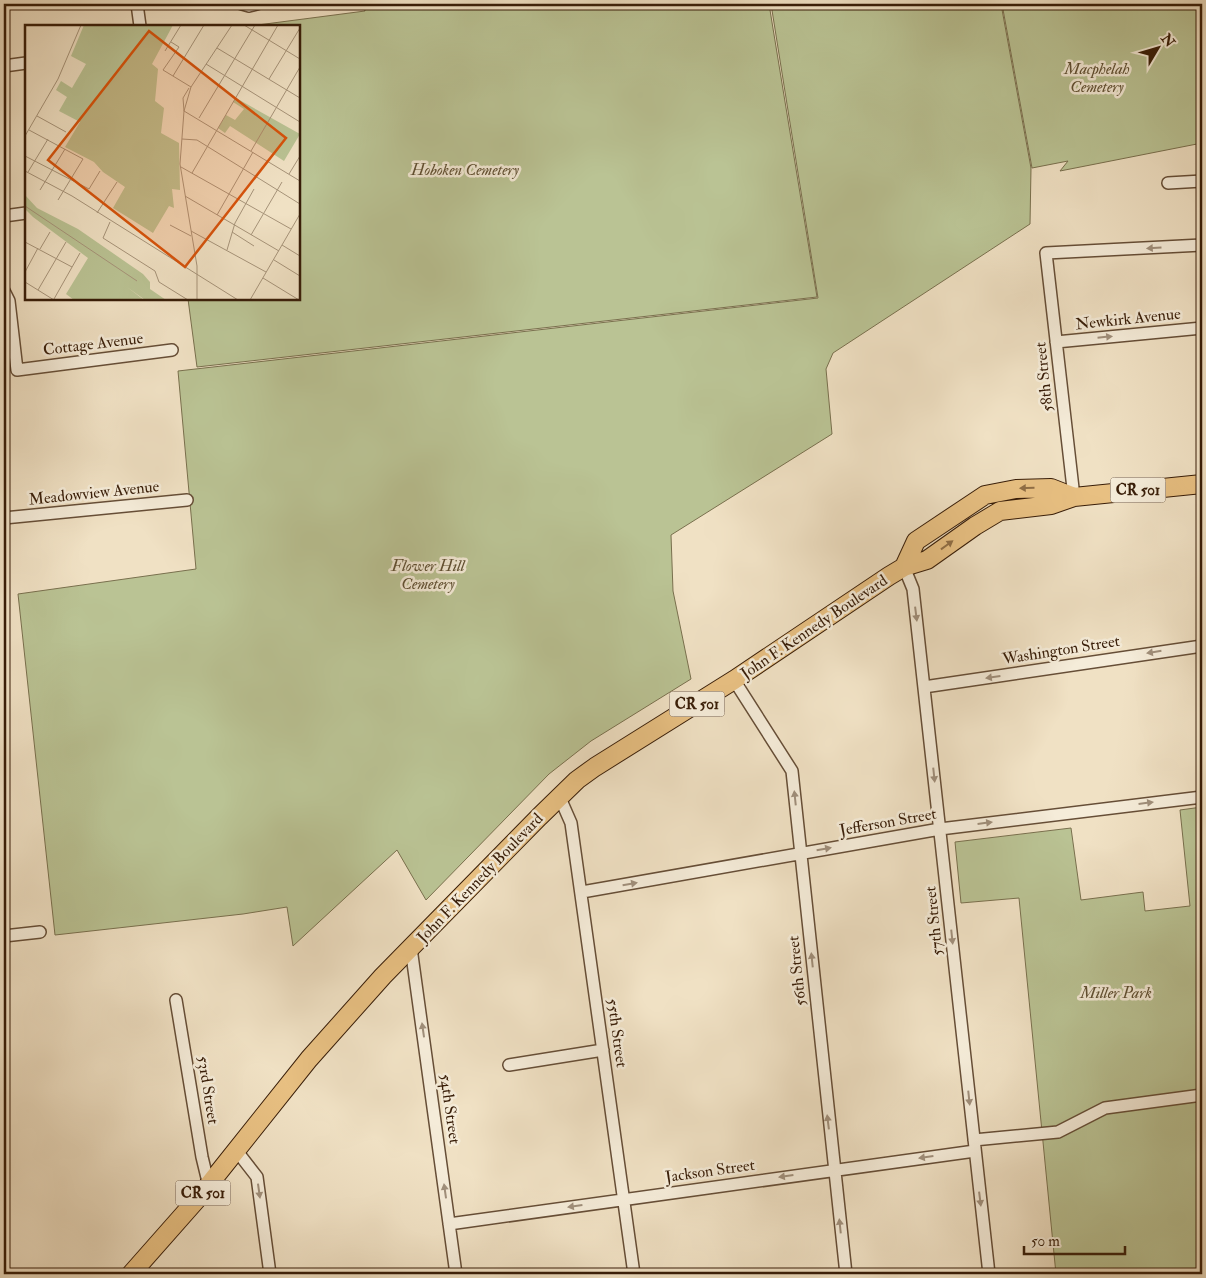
<svg xmlns="http://www.w3.org/2000/svg" width="1206" height="1278" font-family="'IM FELL Double Pica',serif">
	<style>
		.green { fill: #bac394; stroke: #79704e }
		.lines { fill: none; stroke-linecap: round; stroke-linejoin: round }
		.minor-casing { stroke: #664e37; stroke-width: 14 }
		.primary-casing { stroke: #381d08; stroke-width: 20 }
		.minor { stroke: #f5ecd9; stroke-width: 11 }
		.primary { stroke: #e8c082; stroke-width: 18 }
		.oneway { fill: #a08f7b }
		.oneway2 { fill: #906e45 }
		.labels { text-anchor: middle; dominant-baseline: central; stroke-width: 5; stroke-linejoin: round; paint-order: stroke }
		.shield { fill: #f5ecd9; stroke: #715b47; stroke-width: 1 }
		.shield-label { font-size: 15px; font-weight: bold; fill: #381d08 }
		.park-label { font-size: 16px; font-style: italic; fill: #5f4f32; stroke: #f5ecd9 }
		.street-label { font-size: 16px; fill: #381d08; stroke: #f5ecd9 }
		.inset-road { fill: none; stroke: #a69379; stroke-width: 1 }
		.view { fill: #d6530c; fill-opacity: 0.15; stroke: #d6530c; stroke-width: 2.5 }
		.inset-edge { fill: none; stroke: #381d08; stroke-width: 2.5 }
	</style>
	<rect width="100%" height="100%" fill="#f0e1c4"/>
	<filter id="stains"><feTurbulence type="fractalNoise" baseFrequency=".004" numOctaves="4"/><feColorMatrix values="0 0 0 0 .2 0 0 0 0 .09 0 0 0 0 .02 0 0 0 .5 -.17"/></filter>
	<radialGradient id="worn" r=".72"><stop offset=".6" stop-color="#630" stop-opacity="0"/><stop offset="1" stop-color="#630" stop-opacity=".3"/></radialGradient>
	<path class="green" d="M364,4H769L817,297L197,367L188,299H299V26H250L365,11Z
		M771,4H1001L1031,168L1030,224L833,353L826,369L832,434L671,535L673,591L691,679L591,741L549,774L426,900L397,850L293,946L287,907L243,914L55,935L18,594L196,569L178,371L818,298Z
		M1002,4H1202V143L1060,171L1068,161L1032,168Z
		M1202,807V1274H1056L1019,898L961,903L955,842L1071,828L1081,900L1143,892L1145,911L1190,906L1180,810Z"/>
	<g class="lines">
		<g class="minor-casing">
			<path id="minor" d="M137,4L140,26
				M242,4L249,6L257,4
				M4,66L26,63
				M1168,183L1202,181
				M4,216L26,213
				M4,291L9,301L17,370L172,350
				M1056,342L1202,328
				M1074,497L1046,253L1202,245
				M4,518L187,500
				M904,567L913,589L989,1274
				M734,680L792,771L846,1274
				M924,687L1202,646
				M560,798L571,823L634,1274
				M582,892L940,829L1202,797
				M4,936L40,932
				M411,948L456,1274
				M176,1000L202,1157L209,1186
				M509,1065L603,1050
				M974,1140L1058,1132L1105,1108L1202,1095
				M236,1150L257,1177L270,1274
				M449,1224L975,1151"/>
		</g>
		<g class="primary-casing">
			<path id="primary" d="M904,567L916,541L985,495L1016,489L1051,488L1074,497
				M131,1274L199,1197L309,1059L383,976L539,817L577,780L595,767L734,680L889,576L904,567L927,560L975,526L1000,511L1051,505L1074,497L1202,484"/>
		</g>
		<use href="#minor" class="minor"/>
		<use href="#primary" class="primary"/>
	</g>
	<defs><path id="oneway-solid" d="M-6-.8H1V-3.2L6.5 0L1 3.2V.8H-6Z" transform="scale(1.25)"/></defs>
	<g class="oneway">
		<use href="#oneway-solid" transform="translate(1154 248) rotate(177)"/>
		<use href="#oneway-solid" transform="translate(1105 337) rotate(-6)"/>
		<use href="#oneway-solid" transform="translate(916 614) rotate(83)"/>
		<use href="#oneway-solid" transform="translate(1154 652) rotate(171)"/>
		<use href="#oneway-solid" transform="translate(993 677) rotate(172)"/>
		<use href="#oneway-solid" transform="translate(934 775) rotate(84)"/>
		<use href="#oneway-solid" transform="translate(795 798) rotate(-96)"/>
		<use href="#oneway-solid" transform="translate(1146 803) rotate(-7)"/>
		<use href="#oneway-solid" transform="translate(985 823) rotate(-7)"/>
		<use href="#oneway-solid" transform="translate(824 849) rotate(-10)"/>
		<use href="#oneway-solid" transform="translate(630 884) rotate(-10)"/>
		<use href="#oneway-solid" transform="translate(952 937) rotate(84)"/>
		<use href="#oneway-solid" transform="translate(812 960) rotate(-96)"/>
		<use href="#oneway-solid" transform="translate(423 1030) rotate(-98)"/>
		<use href="#oneway-solid" transform="translate(969 1098) rotate(84)"/>
		<use href="#oneway-solid" transform="translate(828 1122) rotate(-97)"/>
		<use href="#oneway-solid" transform="translate(926 1157) rotate(172)"/>
		<use href="#oneway-solid" transform="translate(786 1176) rotate(172)"/>
		<use href="#oneway-solid" transform="translate(259 1191) rotate(82)"/>
		<use href="#oneway-solid" transform="translate(445 1191) rotate(-98)"/>
		<use href="#oneway-solid" transform="translate(980 1199) rotate(83)"/>
		<use href="#oneway-solid" transform="translate(575 1206) rotate(172)"/>
		<use href="#oneway-solid" transform="translate(840 1226) rotate(-96)"/>
	</g>
	<g class="oneway2">
		<use href="#oneway-solid" transform="translate(1027 488) rotate(179)"/>
		<use href="#oneway-solid" transform="translate(947 545) rotate(-36)"/>
	</g>
	<g class="labels">
		<g class="shield">
			<rect x="1110.5" y="477.5" width="55" height="25" rx="4"/>
			<rect x="669.5" y="691.5" width="55" height="25" rx="4"/>
			<rect x="175.5" y="1180.5" width="55" height="25" rx="4"/>
		</g>
		<g class="shield-label">
			<text x="1138" y="490">CR 501</text>
			<text x="697" y="704">CR 501</text>
			<text x="203" y="1193">CR 501</text>
		</g>
		<g class="park-label">
			<text x="1097" y="69">Macphelah<tspan x="1097" dy="18">Cemetery</tspan></text>
			<text x="465" y="170">Hoboken Cemetery</text>
			<text x="428" y="566">Flower Hill<tspan x="428" dy="18">Cemetery</tspan></text>
			<text x="1116" y="993">Miller Park</text>
		</g>
		<g class="street-label">
			<text transform="translate(1128 319) rotate(-6)">Newkirk Avenue</text>
			<text transform="translate(93 344) rotate(-7)">Cottage Avenue</text>
			<text transform="translate(1044 377) rotate(-96)">58th Street</text>
			<text transform="translate(94 493) rotate(-6)">Meadowview Avenue</text>
			<text transform="translate(814 627) rotate(-34)">John F. Kennedy Boulevard</text>
			<text transform="translate(1061 650) rotate(-9)">Washington Street</text>
			<text transform="translate(888 822) rotate(-10)">Jefferson Street</text>
			<text transform="translate(480 878) rotate(-46)">John F. Kennedy Boulevard</text>
			<text transform="translate(934 921) rotate(-96)">57th Street</text>
			<text transform="translate(797 971) rotate(-96)">56th Street</text>
			<text transform="translate(617 1033) rotate(82)">55th Street</text>
			<text transform="translate(208 1090) rotate(81)">53rd Street</text>
			<text transform="translate(450 1109) rotate(82)">54th Street</text>
			<text transform="translate(710 1171) rotate(-8)">Jackson Street</text>
		</g>
	</g>
	<g transform="translate(25 25)">
		<rect width="275" height="275" fill="#f0e1c4"/>
		<path d="M59,0H148L127,39L133,44L130,76L139,83L136,108L154,118L155,165L147,164L149,183L144,181L128,208L88,183L100,162L78,147L69,137L40,122L55,97L34,86L42,72L31,65L36,56L47,63L61,39L46,31ZM211,73L275,109L259,136L205,101L200,108L193,103L201,90L210,95L219,84L208,77ZM0,170L12,183L53,204L118,249L125,257V264L141,275H120L102,262L119,275H49L41,269L63,233L8,192L0,184Z" fill="#bac394"/>
		<path class="inset-road" d="M219,0L275,34M146,17L154,22L138,45L166,62M192,23L275,73M140,26L156,0M181,39L275,97M148,51L179,0M244,54L275,3M159,86L275,156M159,86L158,73L164,63M12,91L41,107M174,93L230,0M4,105L58,134L33,175M0,111L33,54L56,0M157,114L172,115L275,179M226,126L275,42M0,131L64,164L75,146M156,142L266,204M0,146L47,171L213,275M3,147L23,114M167,148L253,0M264,149L275,131M15,165L40,124M160,171L254,226M0,181L112,256M72,188L92,157M192,190L228,127M85,197L78,213L130,246L134,257L163,275M145,200L166,211M166,206L241,247M207,207L229,221M226,210L257,157M0,217L47,242M257,220L275,231M15,224L25,207M202,225L210,198L229,164M249,235L275,251M0,247L13,223M238,253L274,275M0,257L29,275M13,265L41,217M29,274L55,228M172,275V241L155,139L159,86L166,62L207,0M225,275L275,189"/>
		<path class="view" d="M124,6L261,113L160,242L23,135Z"/>
		<rect width="275" height="275" class="inset-edge"/>
	</g>
	<rect width="1206" height="1278" fill="none" stroke="#f0e1c4" stroke-width="20"/>
	<rect x="5" y="5" width="1196" height="1268" fill="none" stroke="#381d08" stroke-width="2.5"/>
	<rect x="10" y="10" width="1186" height="1258" fill="none" stroke="#381d08"/>
	<g transform="translate(1158 48) rotate(52)" stroke="#f5ecd9" stroke-width="4" paint-order="stroke">
	<path d="M0-4L9 19L0 12L-9 19Z" fill="#381d08"/>
	<text y="-8" font-size="14" font-weight="bold" text-anchor="middle" fill="#381d08">N</text>
	</g>
	<path d="M1024 1246v8h101v-8" fill="none" stroke="#381d08" stroke-width="2.5"/>
	<text x="1031" y="1246" font-size="15" fill="#381d08" stroke="#f5ecd9" stroke-width="4" paint-order="stroke">50 m</text>
	<rect width="100%" height="100%" filter="url(#stains)"/>
	<rect width="100%" height="100%" fill="url(#worn)"/>
</svg>
